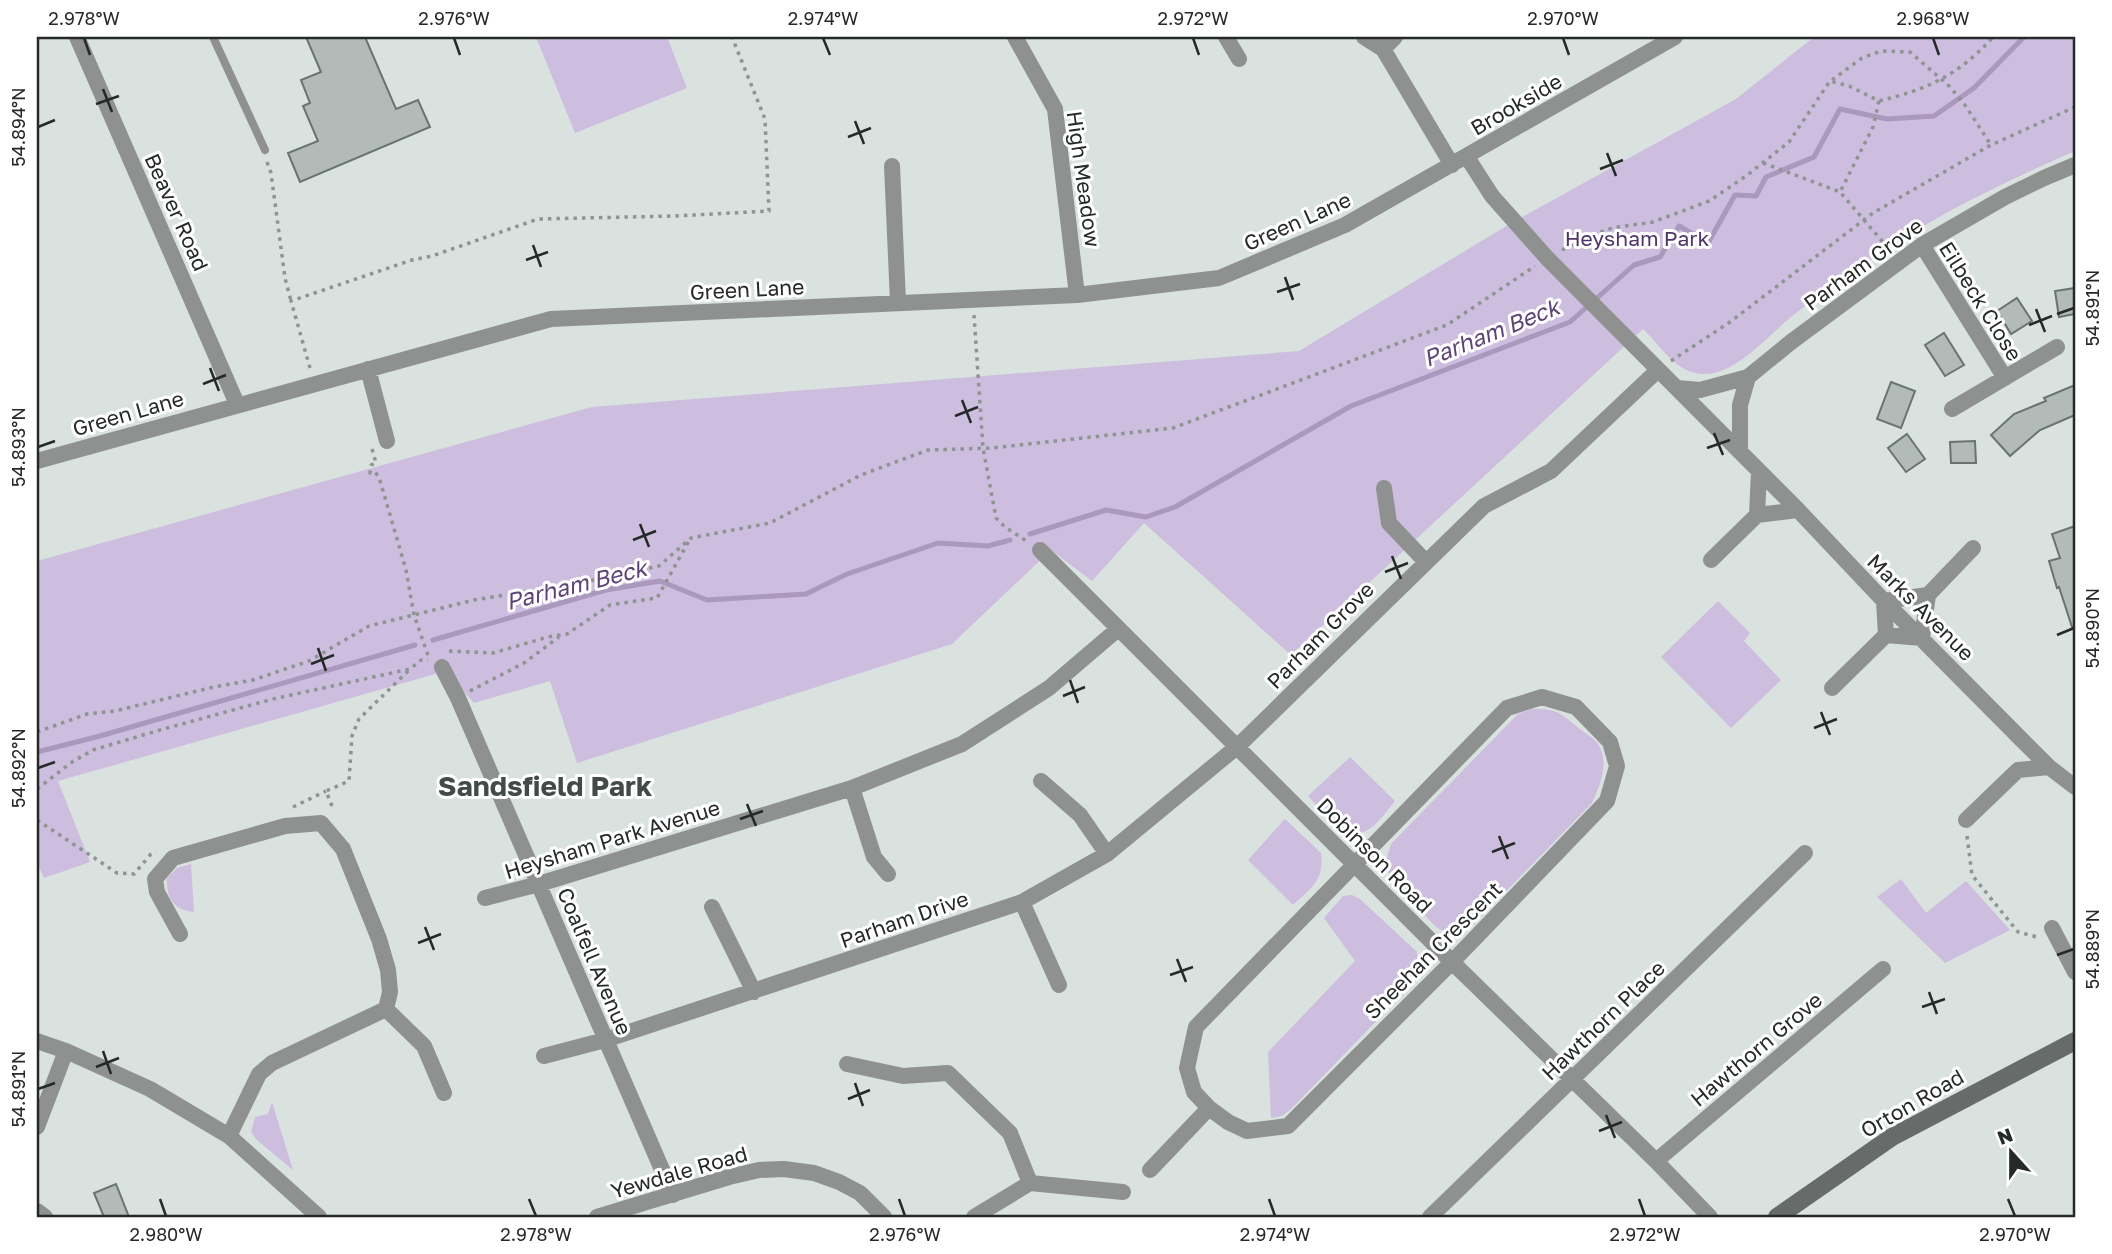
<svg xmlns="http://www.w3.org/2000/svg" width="2112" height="1254" font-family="'Golos Text',sans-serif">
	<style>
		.green { fill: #cdbddf }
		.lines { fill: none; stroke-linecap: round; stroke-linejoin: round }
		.stream { stroke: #aa98bd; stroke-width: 5 }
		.building { fill: #b2bbb7; stroke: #6a736f; stroke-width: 2 }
		.path { stroke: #8e9491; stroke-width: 3.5; stroke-dasharray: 3.5 5; stroke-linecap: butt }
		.lane { stroke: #8e9190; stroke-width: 8 }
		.street { stroke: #8e9190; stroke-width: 16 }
		.secondary { stroke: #676c6a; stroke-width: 18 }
		.ticks { fill: none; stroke: #252927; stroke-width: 2.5 }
		.labels { text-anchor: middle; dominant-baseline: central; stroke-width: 6; stroke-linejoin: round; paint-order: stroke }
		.street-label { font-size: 21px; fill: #252927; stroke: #fff }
		.park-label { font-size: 21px; fill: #4e3467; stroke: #fff }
		.water-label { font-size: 23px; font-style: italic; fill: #5d4376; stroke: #fff }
		.district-label { font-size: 28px; font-weight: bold; fill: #434b47; stroke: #fff }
		.neatline { fill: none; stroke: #252927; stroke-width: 2.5 }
		.ticks-label { font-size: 18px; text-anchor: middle; fill: #252927 }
	</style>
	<rect width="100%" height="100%" fill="#d9e2de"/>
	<path class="green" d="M536,37H667L687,88L575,133Z
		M1814,37H2075V151C2021,175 1965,200 1914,232C1875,256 1837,284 1800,310C1773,329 1739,374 1705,374C1677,375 1661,346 1643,329L1291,655L1144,523L1092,581L1051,550L952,644L577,763L550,681L474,703L446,671L58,781L90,862L44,878L37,862V561L592,407L1299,351L1513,222L1736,99Z
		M1718,601L1750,633L1744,641L1781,680L1731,728L1661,657Z
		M1531,709C1556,709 1558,711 1576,726C1583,732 1593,737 1598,744C1610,763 1600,785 1592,803L1471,927C1458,933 1449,935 1436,927L1391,879C1385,865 1386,858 1391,844L1518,714Z
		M1350,757L1395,801C1388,809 1381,820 1372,827C1347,847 1324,813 1308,796Z
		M1285,819L1321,853C1324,881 1312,887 1293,905L1248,860Z
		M191,864L194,912C174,910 166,898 167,878L177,868Z
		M1901,879L1926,913L1966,881L2010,930L1945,963L1877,897Z
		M1352,895L1360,899L1416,951L1419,960L1418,978L1292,1108L1282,1116L1271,1118L1268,1052L1355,961L1324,918L1343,896Z
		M272,1102L293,1170L257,1140L251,1132L255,1117L268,1114Z"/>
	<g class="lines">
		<path class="stream" d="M1030,534L1106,510L1146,517L1175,507L1351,406L1570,322L1634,265L1660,257L1679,226L1708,243L1735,195L1756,196L1766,177L1814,157L1840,109L1887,119L1934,116L1974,88L2024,37
			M433,640L606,590L660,581L707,600L806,594L847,574L938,543L988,546L1010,540
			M37,752L100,736L415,645"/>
	</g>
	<path class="building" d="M306,37H365L396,109L418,100L430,127L300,182L288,153L318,141L303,106L310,103L301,80L321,72Z
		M2075,288V314L2059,317L2055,291Z
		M2017,298L2032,321L2011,334L1997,311Z
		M1944,333L1964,365L1945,376L1925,345Z
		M1891,382L1915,391L1901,428L1877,419Z
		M2075,385V415L2040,430L2010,456L1991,435L2014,414L2046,401L2044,398Z
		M1907,434L1925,459L1906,472L1888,448Z
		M1975,441L1976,463H1951L1950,442Z
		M2075,526V627H2072L2059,587L2057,588L2049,561L2060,558L2052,534Z
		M116,1184L129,1217H104L94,1193Z"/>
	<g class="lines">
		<path class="path" d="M1832,80L1862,58L1881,51L1910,52L1949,86L1965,105L1991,145
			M1879,101L1873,127L1840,192L1888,248
			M267,162L271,173L285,278L291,301
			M1763,163L1840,192
			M1562,250L1584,238L1612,228L1653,222L1709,201L1746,176L1789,142L1830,81L1849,86L1879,101C1928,89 1959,75 1993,37
			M974,315L983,448L996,518L1005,527L1028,542
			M1671,361L1730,322L1873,213L1991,145L2075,107
			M310,368L291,301L412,260L432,256L538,219L675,216L769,211L765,119L732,37
			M372,449L376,463L371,465L370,473L375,472L379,477L406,570L414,615L429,658
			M449,651L493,653L548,637L567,634L610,605L657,598L689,541
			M470,691L524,663L559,637
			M37,732L87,714L115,711L214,687L253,680L309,661L369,626L474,600L574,584L659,566L691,538L770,523L861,475L928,450L992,448L1173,428L1447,325L1535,266
			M37,789L72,762L93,750L160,730L273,699L410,669L421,660H428
			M332,806L326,791L349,781L352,736L359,719L408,671
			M293,807L326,791
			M37,820L117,873L134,874L151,854L156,852
			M1967,836L1972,875L2018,932L2037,937"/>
		<path class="lane" d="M213,37L265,150"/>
		<path class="street" d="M77,37L237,404
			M1015,37L1055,109L1077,295
			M1226,37L1239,59
			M1364,37L1383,49L1452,165
			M1383,49L1395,37
			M1467,157L1492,196L1547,258L1798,510L1884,601L2020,738L2049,767L2075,787
			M892,166L898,302
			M1922,245L2005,378
			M368,369L387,441
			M1677,388L1700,390L1748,377L1791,342L1922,245L2005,197L2044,178L2075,165
			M1952,409L2057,347
			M1740,452V405L1748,377
			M37,461L551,319L1077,295L1219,278L1345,225L1675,37
			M1384,488L1389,523L1425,561
			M1757,515L1759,471
			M1040,550L1452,962L1656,1161L1710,1217
			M1711,560L1757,515L1798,510
			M1886,635L1922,638L1928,595L1973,548
			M442,667L458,698L673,1195
			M1832,688L1886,635L1884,601L1928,595
			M1542,697L1576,707L1610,742L1617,766L1607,801L1452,962L1288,1126L1247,1131L1228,1122L1209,1108L1194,1092L1187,1068L1196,1027L1507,708Z
			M1041,781L1080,815L1107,854
			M852,788L874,857L888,874
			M1966,820L2018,770L2049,767
			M485,898L539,884L852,788L962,744L1049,688L1118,629
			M1022,902L1059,985
			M712,907L754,992
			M2052,928L2075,972
			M180,934L157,892L155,879L173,858L285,826L321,823L343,849L379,939L388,970L390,992L386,1009L272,1063L259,1074L229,1136
			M386,1009L424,1046L444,1093
			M37,1041L66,1051L150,1089L229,1136L319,1217
			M544,1056L605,1040L1022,902L1107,854L1238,746L1484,506L1551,471L1658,370
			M847,1064L903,1076L948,1073L1010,1133L1030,1183L1123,1192
			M37,1127L66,1051
			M1656,1161L1883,969
			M1150,1170L1209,1108
			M37,1211L45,1217
			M597,1217L729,1177L759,1170L784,1169L814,1173L839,1182L860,1193L884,1217
			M974,1217L1030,1183
			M1430,1217L1805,853"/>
		<path class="secondary" d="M1777,1217L1892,1137L2075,1041"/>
	</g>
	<path class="ticks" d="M84,38L90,55M454,38L460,55M823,38L830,55M1193,38L1199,55M1563,38L1569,55M1933,38L1939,55M103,89L112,112M96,104L119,96M855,121L864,144M38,127L55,120M848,137L871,128M1607,153L1616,176M1600,169L1623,160M533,245L541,267M526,260L548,252M1285,277L1293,300M1277,292L1300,284M2036,309L2045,332M2057,314L2074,308M2029,325L2052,316M210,368L219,391M203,384L226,375M962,400L971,423M955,416L978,407M1714,433L1723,455M38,447L55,441M1707,448L1730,440M640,524L649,547M633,540L656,531M1392,556L1401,579M1385,572L1408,563M2057,635L2074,628M318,648L326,671M311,664L334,655M1070,680L1078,703M1063,696L1085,687M1821,712L1830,735M1814,728L1837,719M38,768L55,762M747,804L756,826M740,819L763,811M1499,836L1508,859M1492,852L1515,843M425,927L434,950M418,943L441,934M2057,955L2074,949M1177,959L1186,982M1170,975L1193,967M1929,992L1937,1014M1922,1007L1945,999M103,1051L111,1074M96,1067L119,1058M855,1083L863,1106M38,1089L55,1083M848,1099L870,1090M1606,1115L1615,1138M1599,1131L1622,1122M160,1199L166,1216M529,1199L536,1216M899,1199L905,1216M1269,1199L1275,1216M1639,1199L1645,1216M2008,1199L2015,1216"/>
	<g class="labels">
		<g class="street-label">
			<text transform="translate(1516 104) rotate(-30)">Brookside</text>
			<text transform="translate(1084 179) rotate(82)">High Meadow</text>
			<text transform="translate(177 212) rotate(66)">Beaver Road</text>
			<text transform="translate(1297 221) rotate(-24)">Green Lane</text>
			<text transform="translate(1863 264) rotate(-36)">Parham Grove</text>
			<text transform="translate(747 289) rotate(-3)">Green Lane</text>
			<text transform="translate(1981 301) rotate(58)">Eilbeck Close</text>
			<text transform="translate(128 413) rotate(-16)">Green Lane</text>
			<text transform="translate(1921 607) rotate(45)">Marks Avenue</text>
			<text transform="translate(1320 635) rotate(-45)">Parham Grove</text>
			<text transform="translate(612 839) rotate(-17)">Heysham Park Avenue</text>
			<text transform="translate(1375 855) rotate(45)">Dobinson Road</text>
			<text transform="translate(904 919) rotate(-19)">Parham Drive</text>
			<text transform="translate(1433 950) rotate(-45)">Sheehan Crescent</text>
			<text transform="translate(595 961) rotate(67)">Coalfell Avenue</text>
			<text transform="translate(1603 1020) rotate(-44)">Hawthorn Place</text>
			<text transform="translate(1756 1049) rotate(-40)">Hawthorn Grove</text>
			<text transform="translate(1912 1103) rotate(-30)">Orton Road</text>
			<text transform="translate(679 1172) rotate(-16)">Yewdale Road</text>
		</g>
		<g class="park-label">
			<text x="1637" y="238">Heysham Park</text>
		</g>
		<g class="water-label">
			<text transform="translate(1491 332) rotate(-22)">Parham Beck</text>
			<text transform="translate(576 584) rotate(-14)">Parham Beck</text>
		</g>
		<g class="district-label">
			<text x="545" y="785">Sandsfield Park</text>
		</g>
	</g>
	<rect width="2112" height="1254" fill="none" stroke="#ffffff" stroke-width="77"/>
	<g transform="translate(2011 1152) rotate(339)" stroke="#ffffff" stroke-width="5" paint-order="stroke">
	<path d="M0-5L12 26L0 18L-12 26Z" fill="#252927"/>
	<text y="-10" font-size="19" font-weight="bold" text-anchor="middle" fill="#252927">N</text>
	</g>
	<rect x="38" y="38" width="2036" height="1178" class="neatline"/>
	<g class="ticks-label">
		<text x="84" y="25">2.978°W</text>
		<text x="454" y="25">2.976°W</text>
		<text x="823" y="25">2.974°W</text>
		<text x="1193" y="25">2.972°W</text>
		<text x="1563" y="25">2.970°W</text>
		<text x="1933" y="25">2.968°W</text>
		<text transform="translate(19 127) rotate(-90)" y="6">54.894°N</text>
		<text transform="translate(2093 308) rotate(-90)" y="6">54.891°N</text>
		<text transform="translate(19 447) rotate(-90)" y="6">54.893°N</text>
		<text transform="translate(2093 628) rotate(-90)" y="6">54.890°N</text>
		<text transform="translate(19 768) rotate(-90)" y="6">54.892°N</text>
		<text transform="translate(2093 949) rotate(-90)" y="6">54.889°N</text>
		<text transform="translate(19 1089) rotate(-90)" y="6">54.891°N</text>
		<text x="166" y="1241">2.980°W</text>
		<text x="536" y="1241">2.978°W</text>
		<text x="905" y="1241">2.976°W</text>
		<text x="1275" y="1241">2.974°W</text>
		<text x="1645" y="1241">2.972°W</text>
		<text x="2015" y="1241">2.970°W</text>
	</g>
</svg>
